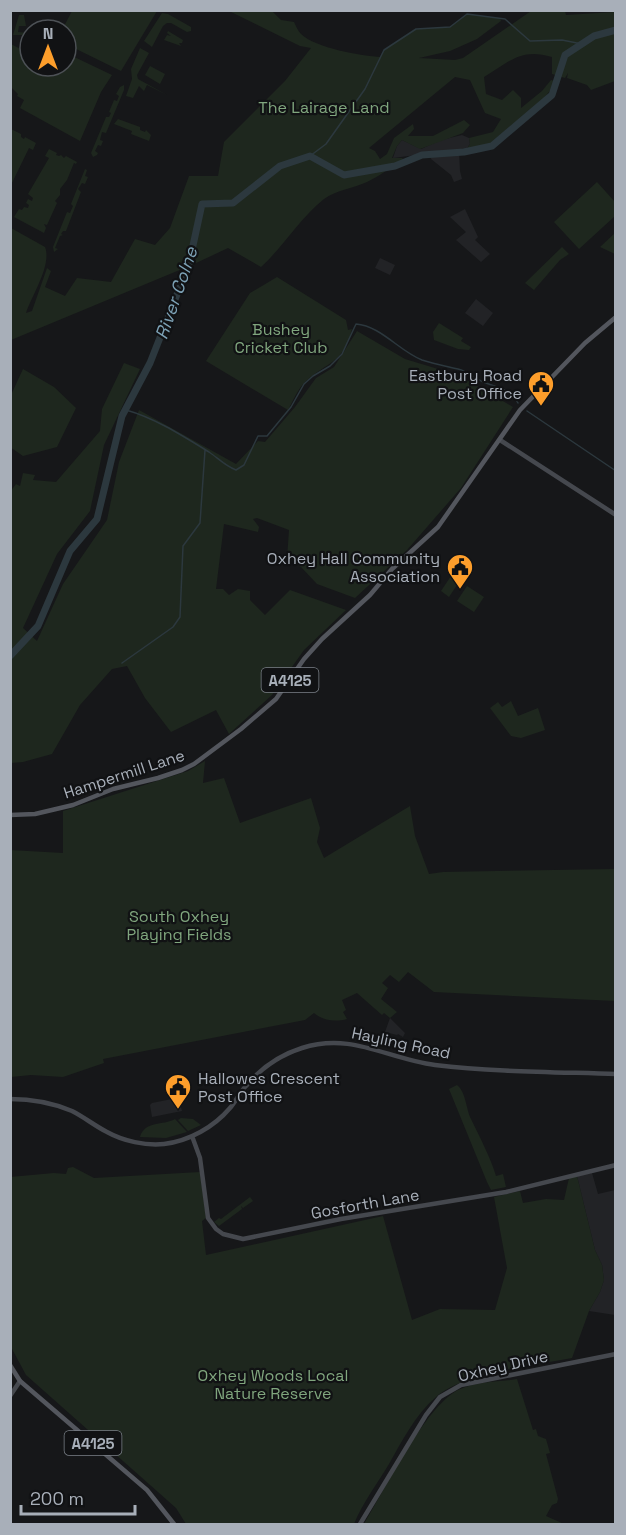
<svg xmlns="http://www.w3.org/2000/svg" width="626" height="1535" font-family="'Space Grotesk',sans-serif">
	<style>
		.built { fill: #222326 }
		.green { fill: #1e271e }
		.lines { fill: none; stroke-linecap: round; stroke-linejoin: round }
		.stream { stroke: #2c383e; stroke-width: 1.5 }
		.river { stroke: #2c383e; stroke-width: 7 }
		.secondary { stroke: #45484e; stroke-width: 4.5 }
		.primary { stroke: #53565d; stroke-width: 4.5 }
		.labels { text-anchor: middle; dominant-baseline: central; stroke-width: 4.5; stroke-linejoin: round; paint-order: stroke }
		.shield { fill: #111214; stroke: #7b8088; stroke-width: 1.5 }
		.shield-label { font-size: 15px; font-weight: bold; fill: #a8afb9 }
		.park-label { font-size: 16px; fill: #80a67e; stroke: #111214 }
		.poi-label { font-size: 16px; fill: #a8afb9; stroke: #111214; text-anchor: end }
		.street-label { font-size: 16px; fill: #a8afb9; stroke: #111214 }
		.water-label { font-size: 18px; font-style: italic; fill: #7da2b6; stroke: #111214 }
	</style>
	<rect width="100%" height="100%" fill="#161719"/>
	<path class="built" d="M462,135L469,138L470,144L466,150L459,151L460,171L462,179L454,182L451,175L431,159L432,153L393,158L397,146L402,140L421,149L441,140Z
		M465,209L478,237L475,240L490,254L481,262L456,240L466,232L450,217Z
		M380,258L395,265L390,275L375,268Z
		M476,299L493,313L483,326L465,313Z
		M390,1018L405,1033L403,1037L398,1034L397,1035L385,1032Z
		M177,1098L179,1100L182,1111L152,1117L150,1105L152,1103Z
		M592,1173L598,1194L615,1190V1315L589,1311L600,1292L604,1280L602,1265L595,1250L577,1176Z"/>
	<path class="green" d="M72,11V10L157,11L121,71L66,44V30H62Z
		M229,11H248L252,12L254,11H272L281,20L294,22C296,26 298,31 301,34C315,48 362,56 381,57L384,50L416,29L450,27L467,14L500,18L501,21L477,39L450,51L419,58L455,60L463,58L531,11H565L566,15L615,12V81L591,90L587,85L567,78L568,73L565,78L552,74V57C520,47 508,63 484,77L486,94L502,100L513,90L521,98V108L542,91L551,80L556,81C548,99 504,139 485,146C479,148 473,149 466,150L470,144L469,138L493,132L501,119L485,113L470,80L455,77L369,148L375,151L380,159L387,154L394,138L413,124L414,129L408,136H433L464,120L470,125L463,133L420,149L402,140L397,146L392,158H402L403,159C391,167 380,176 367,182C354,188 336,190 324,199C300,218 284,246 261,267L228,248L194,264L11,340V228L45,247C52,265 32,295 26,313L32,311L47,268L51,271L45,287L65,296L77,278L111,282L135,239L155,245L170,228L189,176H218L224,142L285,81L311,48L300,46Z
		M162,13L168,14L191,27V31L187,32L171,23H167L163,26L152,47L144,41Z
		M19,15H24L26,26H19L18,32L30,33V35H13Z
		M168,31L183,40L182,43H179L181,46L164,40L167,35L171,36L167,33Z
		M11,44L30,54V66H66V53L112,75L101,92L80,141L20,108L24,100L17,96L18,94L11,87Z
		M140,48L149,53L137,75L138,79L167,95L147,85L144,91L139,86L133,98L126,96L132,79L131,69Z
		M150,66L165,74L160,84L145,75Z
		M124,85V90L106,133L102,132L100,140L103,141L101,146L98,145L95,151L98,153L97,155L93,157L91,153L106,117H109L111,113L109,112L114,100L117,101L119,96L116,94L120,87Z
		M118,119L140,127V130L145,132L146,130L151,135L149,141L131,134L132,131L114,124Z
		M11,129L21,134V137L24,139L25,137L36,143L33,150L29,148L11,185Z
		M49,149L57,153L56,155L59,156L61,155L64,158L66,156L77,162L76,164L74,163L67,180L60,189V195L55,201L57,203L47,225L44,224L46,228L44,233L14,217L19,209L22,210L24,207L28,208L29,205L26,203L28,199L32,201L33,198L28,194L49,158L45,156Z
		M85,169L87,170L85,176L88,177L85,184L82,183L78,189L81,192L66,231H63L61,234L63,235L60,236L55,248L58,249L54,252L53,247L67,212L70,213L73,206L71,204Z
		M597,182L615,202V216L579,249L554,222Z
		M615,233V254L600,247Z
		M562,247L569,254L560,260L534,290L525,283Z
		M277,277L346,320L348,330L352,329C344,363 327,362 306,381C298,388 293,401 288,410L206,361L250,293Z
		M439,323L463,338L461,341L471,347L469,350L458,349L434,340L433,332Z
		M357,331L405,359L458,375L513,407L461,488L407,550L355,598L317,584L301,567L287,559L289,530L257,518L253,519L259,527L258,532L224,524L216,589H223L229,595L238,589L250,591V600L265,615L290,590L346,610L304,650L272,695L229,734L216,710L171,732L145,698L127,666L112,669L80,705L52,754L23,762L11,763L10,492L16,484L20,486L23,473L35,475L33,480L56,482L100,431L102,409L124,363L140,369L104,445L90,511L57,554L23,628L37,641L63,584L107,520L119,462L139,410L236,464L258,441L265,442L295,407L316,378L334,367Z
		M23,369L54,387L76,408L57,447L23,456L10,447L11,395Z
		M451,576L459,582L449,597L441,591Z
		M467,586L484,597L474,612L457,601Z
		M511,701L518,716L538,708L545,730L521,738L511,736L490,708L498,702L502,707Z
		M205,761L203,783L224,778L240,823L311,798L320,828L317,842L324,858L410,806L415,836L429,874L443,872L615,869V1001L434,992L408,972L399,982L390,975L382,983L388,988L381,999L397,1012L390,1018L384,1013L382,1015L357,993L342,1000L346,1010L343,1012L347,1019C336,1022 323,1021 314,1013L305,1020L103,1059L104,1063L63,1077L31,1075L11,1077L10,850L63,853V811L188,771Z
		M457,1085C466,1092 466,1109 471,1119C480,1138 490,1156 496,1176L503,1174L506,1187L491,1190L487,1182L449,1089Z
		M181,1118L193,1119L201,1125L188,1131L178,1120Z
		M175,1119L187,1132L166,1138L140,1137C145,1120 163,1126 175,1119Z
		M73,1167L94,1178L200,1172L206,1218L202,1221L206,1255L383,1216L412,1320L440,1309L495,1310L507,1268L494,1197L520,1191L523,1203L546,1199L564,1200L569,1178L577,1176L595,1250L602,1265L604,1280L600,1292L589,1311L572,1358C535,1365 464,1372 436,1397C415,1415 402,1441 389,1464C377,1484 362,1504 354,1524H186L176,1508L26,1375L11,1347L10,1177L54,1173L66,1174L68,1168Z
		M250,1197L253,1201L243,1208L241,1206L242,1209L219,1226L214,1222L219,1218L221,1219Z
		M517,1379L533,1430L536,1429L538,1436L546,1439L550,1453L546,1454L558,1499L557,1503L552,1505L546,1516L564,1524H364C384,1491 425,1407 458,1390C476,1381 498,1382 517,1379Z"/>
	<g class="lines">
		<path class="stream" d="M310,156L326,144L365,89L384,50L416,29L450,27L467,14L505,19L530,41L562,40L582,44
			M126,410C155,418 183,436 209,452C218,458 225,466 236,470L244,465L258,436H267L291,407L304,384L313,376L330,366L342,354L356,324C381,326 399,351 422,360C434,364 445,366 458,369C467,371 475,378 483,382C495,387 511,389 518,403
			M527,411L616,471
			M122,663L173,627L180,617L183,546L200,523L205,450"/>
		<path class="river" d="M10,656L38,626L70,551L97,519L122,416L150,363L189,264L202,204L233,203L280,166L310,156L344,175L395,166L422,155L464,152L492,146L552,95L565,55L594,36L616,30"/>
		<path class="secondary" d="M500,440L616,515
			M10,1099C32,1099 53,1103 72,1111C84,1117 95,1126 107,1132C123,1141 146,1146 164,1144C189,1141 214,1127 230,1108C236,1101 240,1092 246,1086C261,1068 280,1055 302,1048C352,1032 387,1059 435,1065C494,1072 555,1072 616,1074
			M192,1136L200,1158L208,1218L216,1229L223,1234L243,1239L341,1219L506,1192L616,1165
			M10,1396L20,1381
			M360,1524L426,1415L440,1397L461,1385L616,1354"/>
		<path class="primary" d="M10,815L35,814L73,805L113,789L158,778L182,770L194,764L241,729L276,699L304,659L322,639L370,595L392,569L438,527L520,410L585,343L616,317
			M10,1365L20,1381L147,1490L174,1524"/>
	</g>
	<defs>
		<g id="civic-pin" transform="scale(1.35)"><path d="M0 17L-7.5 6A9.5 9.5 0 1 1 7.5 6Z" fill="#fd9e2b" stroke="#111214"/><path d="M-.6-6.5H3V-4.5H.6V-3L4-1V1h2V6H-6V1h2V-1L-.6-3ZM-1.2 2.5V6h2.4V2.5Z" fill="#111"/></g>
	</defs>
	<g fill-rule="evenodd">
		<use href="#civic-pin" x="541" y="384"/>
		<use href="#civic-pin" x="460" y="567"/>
		<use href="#civic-pin" x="178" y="1087"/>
	</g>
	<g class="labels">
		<g class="shield">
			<rect x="261.5" y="668" width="57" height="24" rx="4.5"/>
			<rect x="64.5" y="1431" width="57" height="24" rx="4.5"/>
		</g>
		<g class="shield-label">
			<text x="290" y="680">A4125</text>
			<text x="93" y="1443">A4125</text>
		</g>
		<g class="park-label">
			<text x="324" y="107">The Lairage Land</text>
			<text x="281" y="329">Bushey<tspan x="281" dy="18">Cricket Club</tspan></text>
			<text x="179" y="916">South Oxhey<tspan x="179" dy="18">Playing Fields</tspan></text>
			<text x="273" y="1375">Oxhey Woods Local<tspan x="273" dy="18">Nature Reserve</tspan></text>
		</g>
		<g class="poi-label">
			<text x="522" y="375">Eastbury Road<tspan x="522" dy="18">Post Office</tspan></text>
			<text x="440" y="558">Oxhey Hall Community<tspan x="440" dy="18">Association</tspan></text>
			<text x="198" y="1078" text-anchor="start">Hallowes Crescent<tspan x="198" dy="18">Post Office</tspan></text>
		</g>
		<g class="street-label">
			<text transform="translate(124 774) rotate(-18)">Hampermill Lane</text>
			<text transform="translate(401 1043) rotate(12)">Hayling Road</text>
			<text transform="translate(365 1204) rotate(-10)">Gosforth Lane</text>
			<text transform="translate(503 1366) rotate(-13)">Oxhey Drive</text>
		</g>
		<g class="water-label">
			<text transform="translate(176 293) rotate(-71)">River Colne</text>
		</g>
	</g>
	<rect width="626" height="1535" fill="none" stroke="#a8afb9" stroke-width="24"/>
	<g transform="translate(48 48)"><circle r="28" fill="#111214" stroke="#4d5156" stroke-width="1.5"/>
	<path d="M0-4.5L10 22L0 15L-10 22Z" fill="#fd9e2b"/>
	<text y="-9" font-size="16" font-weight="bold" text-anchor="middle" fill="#a8afb9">N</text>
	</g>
	<path d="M21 1505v9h114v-9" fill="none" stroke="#a8afb9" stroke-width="3"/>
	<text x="30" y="1505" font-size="18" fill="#a8afb9" stroke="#111214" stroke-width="4.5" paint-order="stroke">200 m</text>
</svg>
